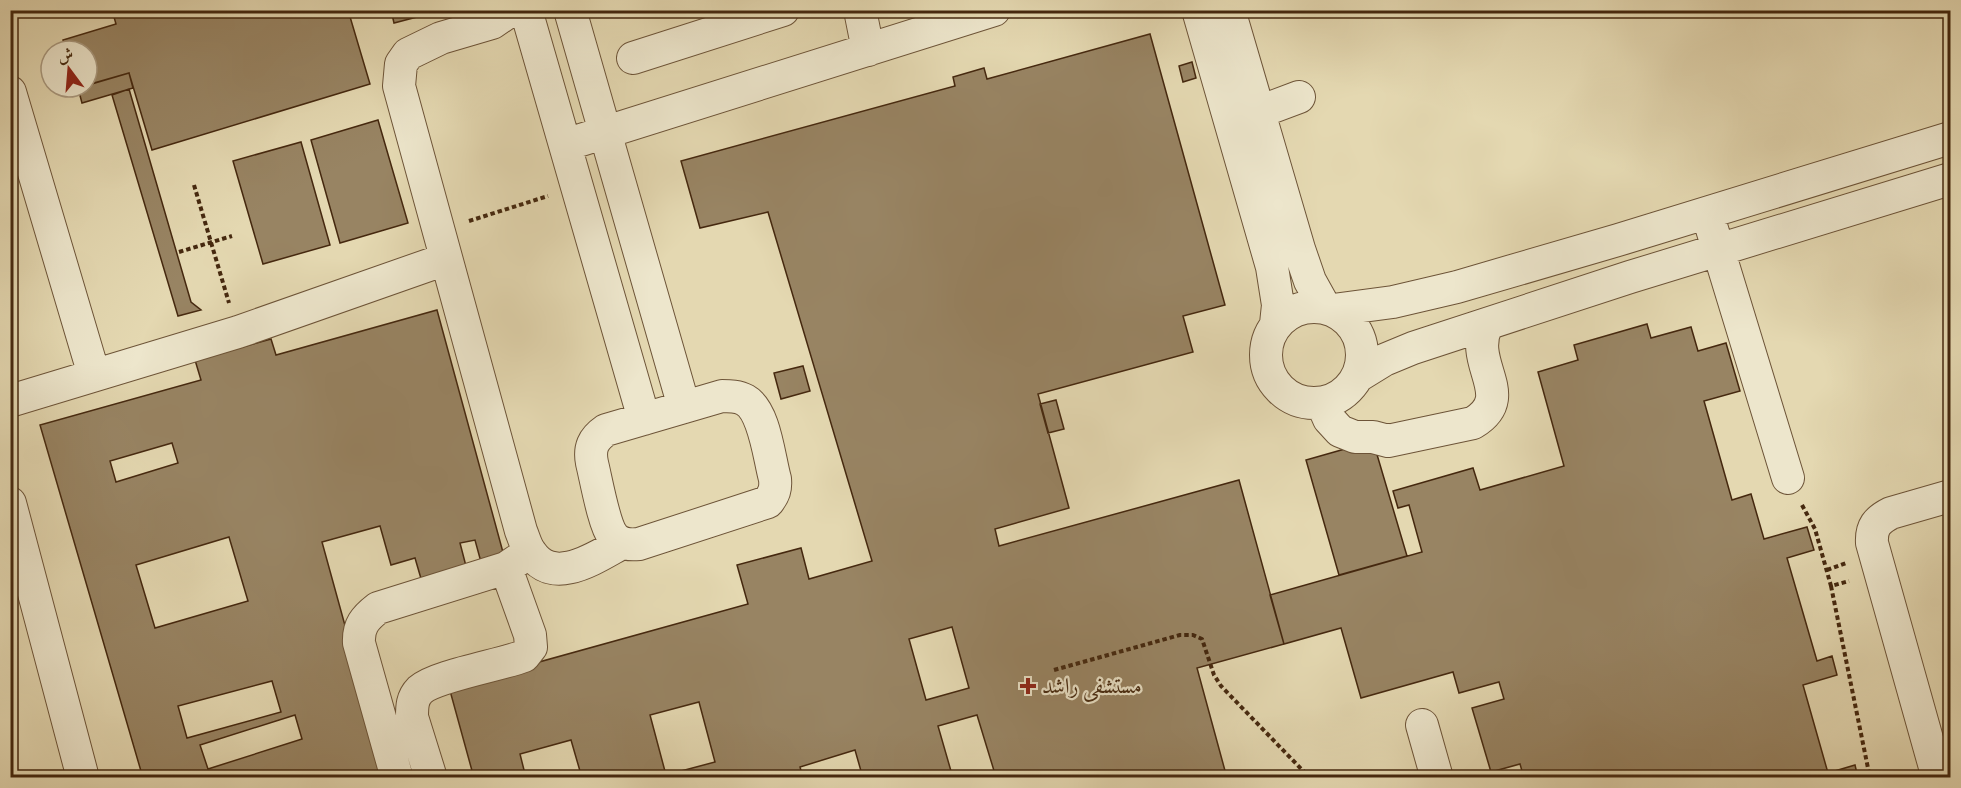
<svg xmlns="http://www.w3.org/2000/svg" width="1961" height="788" font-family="'IM FELL Double Pica',Amiri,serif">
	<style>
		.building { fill: #988463; stroke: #45280f; stroke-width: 1.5; fill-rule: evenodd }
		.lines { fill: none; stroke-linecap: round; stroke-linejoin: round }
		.minor-casing { stroke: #6d5438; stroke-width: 34 }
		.path { stroke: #45280f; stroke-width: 4; stroke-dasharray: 4.5 3; stroke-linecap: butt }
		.minor { stroke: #ede6cc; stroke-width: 32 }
		.poi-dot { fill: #8f2418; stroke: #ede6cc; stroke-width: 2 }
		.labels { text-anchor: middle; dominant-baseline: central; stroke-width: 4.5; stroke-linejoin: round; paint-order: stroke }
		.poi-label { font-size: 22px; fill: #45280f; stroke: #ede6cc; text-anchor: start }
	</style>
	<rect width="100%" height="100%" fill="#e4d8b1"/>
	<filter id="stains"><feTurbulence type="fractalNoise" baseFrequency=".00333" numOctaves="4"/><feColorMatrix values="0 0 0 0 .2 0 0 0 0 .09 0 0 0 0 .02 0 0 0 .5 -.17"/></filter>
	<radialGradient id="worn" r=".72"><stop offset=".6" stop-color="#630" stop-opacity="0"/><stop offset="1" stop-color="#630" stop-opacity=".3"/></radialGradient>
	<path class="building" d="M112,10H348L370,84L152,150L129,73L87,85V51H66L63,40L116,24Z
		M391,10H419L421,16L394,23Z
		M1150,34L1225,305L1183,316L1193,352L1038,394L1069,508L995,529L999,546L1239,480L1284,644L1197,668L1227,778H984L995,774L977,715L938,726L953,778H863L855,750L800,767L803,778H582L571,740L520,754L526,778H474L449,687L748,604L737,565L801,548L809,579L872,561L768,212L700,228L681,161L955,86L953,77L984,68L987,79ZM952,627L969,688L926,700L909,639ZM699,702L715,762L666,775L650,715Z
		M1192,62L1196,78L1183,82L1179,66Z
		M129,73L133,88L82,103L78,88Z
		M129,89L191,302L201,310L178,316L112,95Z
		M378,120L408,223L340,243L311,140Z
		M301,142L330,245L263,264L233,161Z
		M437,310L504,556L481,562L475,540L460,543L467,570L422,582L415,558L391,565L380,526L322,542L387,778H143L40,425L201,380L195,360L271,339L276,355ZM172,443L178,463L116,482L110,461ZM229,537L248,601L155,628L136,565ZM272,681L281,712L187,738L178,706ZM295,715L302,739L208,769L200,745Z
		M1647,324L1651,338L1691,327L1698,351L1726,343L1740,391L1704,401L1732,500L1751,494L1764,539L1807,527L1814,550L1787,558L1817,661L1832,656L1837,675L1803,685L1828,773L1855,765L1858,778H1524L1520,764L1491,772L1472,708L1504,699L1499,682L1459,693L1453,672L1361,698L1341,628L1284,644L1270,595L1422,552L1409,505L1398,508L1393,491L1473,468L1480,490L1564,466L1538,372L1578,360L1574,345Z
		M803,366L810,391L781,399L774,373Z
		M1056,400L1064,429L1048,433L1040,404Z
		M1373,441L1407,556L1339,575L1306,460Z"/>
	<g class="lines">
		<g class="minor-casing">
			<path id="minor" d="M511,10L492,23L441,38L408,54L401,64L399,86L521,531C524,538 526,547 531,553C554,587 596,557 622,543
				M526,10L644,419
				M570,10L684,407
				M860,10L868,50
				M1198,10L1272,267L1278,305L1276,324
				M1229,10L1299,249L1310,281L1325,308
				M633,58L783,10
				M10,92L94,375
				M1259,112L1299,97
				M565,145L994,10
				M1712,229L1788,478
				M1266 355a48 48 0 1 1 96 0a48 48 0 1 1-96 0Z
				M1333,310L1393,302L1457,287L1618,240L1950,138
				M1358,376L1384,360L1413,348L1630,277L1950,179
				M722,396C730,396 738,396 745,400C765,411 769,458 775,479C776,489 774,494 768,502L639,544C630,545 620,545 613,536C604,525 596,479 592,463C589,448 593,439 606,430Z
				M10,401L238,332L446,259
				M1322,403L1329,419L1340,431L1355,437H1373L1388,441L1473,423C1518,396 1467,364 1487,325
				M10,503L83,778
				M1422,725L1437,778
				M397,778L359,643C358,626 365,618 378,608L506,568L530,552
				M431,778L412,717C412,707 412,698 420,690C435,676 501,665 524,656L531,647L530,635L506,568
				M1938,778L1872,543C1871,527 1877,520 1891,513L1950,496"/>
		</g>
		<path class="path" d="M603,15H656
			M194,185L229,303
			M469,221L548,196
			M179,252L232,236
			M1802,505L1815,529L1831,586L1849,581
			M1827,570L1846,563
			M1831,586L1870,778
			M1054,670L1180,635H1193L1202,639L1214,675L1221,686L1310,778"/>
		<use href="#minor" class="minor"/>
	</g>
	<path class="poi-dot" d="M1025 677h6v6h6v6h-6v6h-6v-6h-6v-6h6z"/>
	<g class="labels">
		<g class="poi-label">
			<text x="1042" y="686">مستشفى راشد</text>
		</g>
	</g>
	<rect width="1961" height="788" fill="none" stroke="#e4d8b1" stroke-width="36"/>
	<rect x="12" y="12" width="1937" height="764" fill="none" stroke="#45280f" stroke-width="3"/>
	<rect x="18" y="18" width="1925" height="752" fill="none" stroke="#45280f" stroke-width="1.5"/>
	<g transform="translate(69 69) rotate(344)"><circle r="28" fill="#ede6cc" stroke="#aa9a80" stroke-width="1.5"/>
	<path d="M0-4.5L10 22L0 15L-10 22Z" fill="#8f2418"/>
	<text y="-9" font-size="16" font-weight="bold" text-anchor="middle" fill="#45280f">ش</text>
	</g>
	<rect width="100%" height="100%" filter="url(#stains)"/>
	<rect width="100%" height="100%" fill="url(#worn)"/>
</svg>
